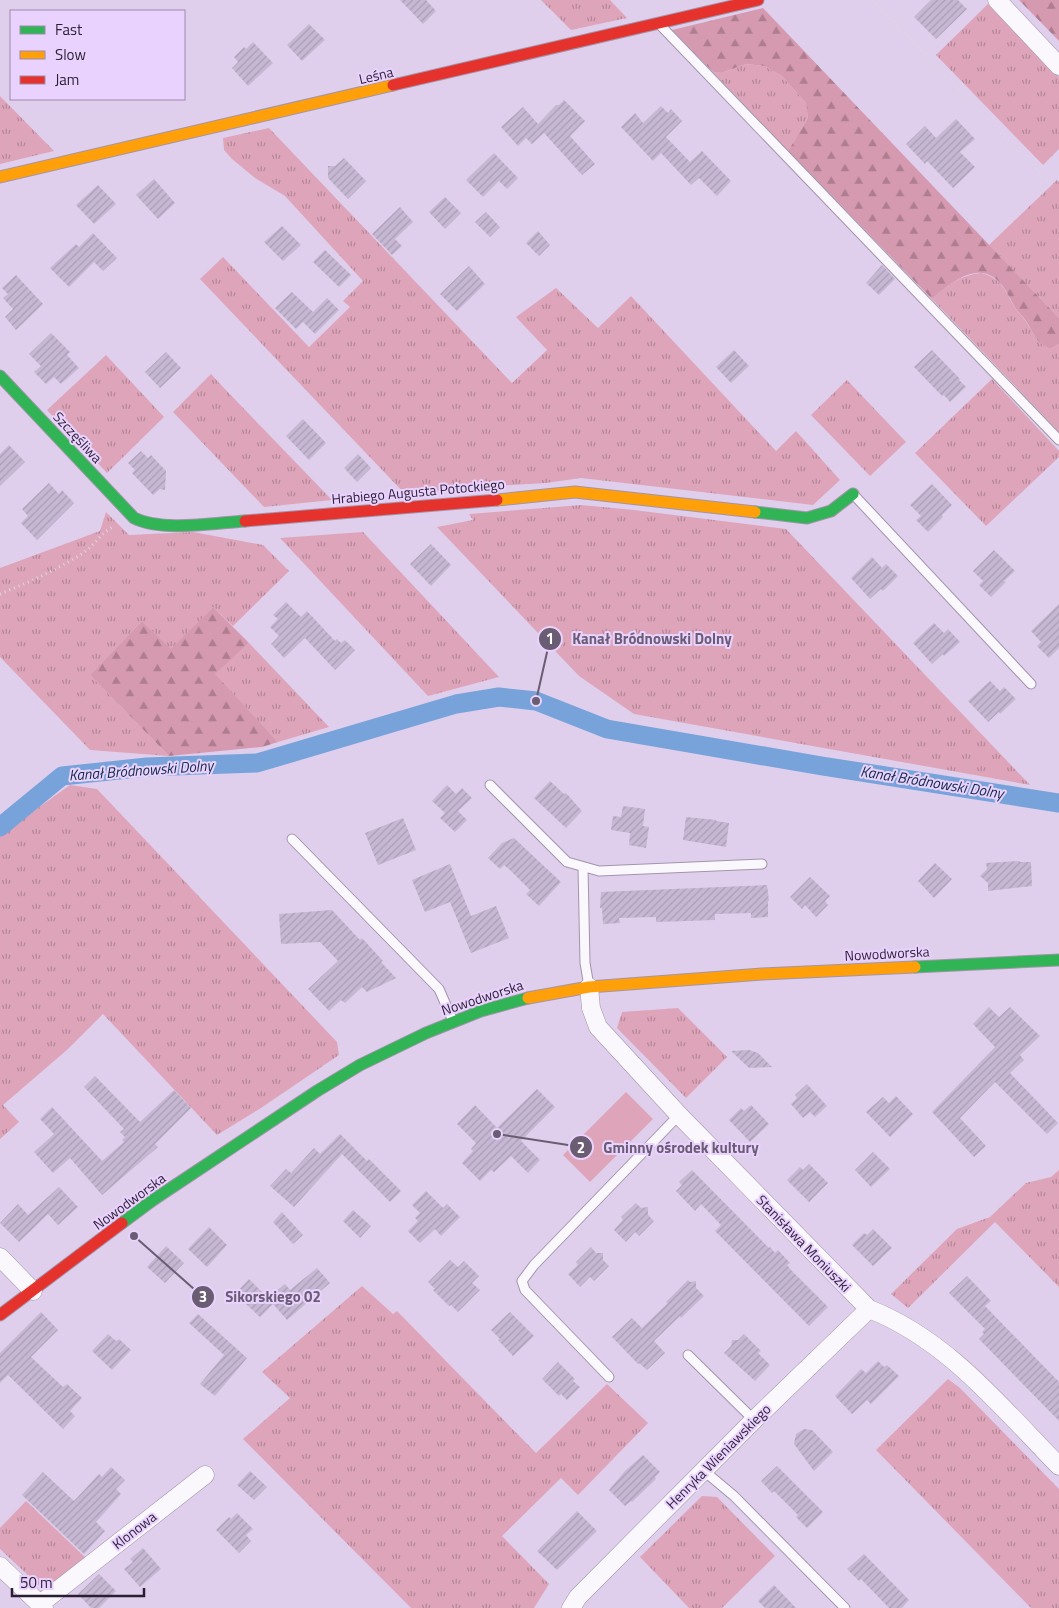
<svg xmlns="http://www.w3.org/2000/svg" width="1059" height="1608" font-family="'Titillium Web',sans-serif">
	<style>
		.grass { fill: url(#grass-tufts) }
		.forest { fill: url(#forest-firs) }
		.pitch { fill: #dea5ba }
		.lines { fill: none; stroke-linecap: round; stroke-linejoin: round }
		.canal { stroke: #78a3da; stroke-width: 19 }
		.building { fill: url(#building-hatch) }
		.lane-casing { stroke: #a195ab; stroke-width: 11 }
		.street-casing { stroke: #a195ab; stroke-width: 19 }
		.fast-casing { stroke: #a195ab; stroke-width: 13 }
		.slow-casing { stroke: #a195ab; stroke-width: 13 }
		.jam-casing { stroke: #a195ab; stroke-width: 13 }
		.path { stroke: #dcd7e0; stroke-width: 3; stroke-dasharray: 1 4; stroke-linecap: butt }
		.lane { stroke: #faf8fc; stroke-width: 9 }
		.street { stroke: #faf8fc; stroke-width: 18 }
		.fast { stroke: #30b455; stroke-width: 11 }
		.slow { stroke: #ff9f0a; stroke-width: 11 }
		.jam { stroke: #e5322d; stroke-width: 11 }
		.labels { text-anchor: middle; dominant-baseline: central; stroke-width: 4; stroke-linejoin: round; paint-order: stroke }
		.street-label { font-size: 14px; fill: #2a1e32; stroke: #ead2fe }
		.water-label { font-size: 15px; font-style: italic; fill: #102c48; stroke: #ead2fe }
		.leader { fill: none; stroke: #695c73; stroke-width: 2 }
		.callout-dot { fill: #695c73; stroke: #ead2fe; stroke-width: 2 }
		.mark-label { font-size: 15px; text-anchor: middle; font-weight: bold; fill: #fff }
		.callout-label { font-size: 15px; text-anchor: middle; font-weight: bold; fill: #695c73; stroke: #ead2fe; stroke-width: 4; stroke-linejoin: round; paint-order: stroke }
	</style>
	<defs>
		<pattern id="grass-tufts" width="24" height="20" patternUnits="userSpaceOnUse" patternTransform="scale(1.25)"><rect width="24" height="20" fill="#dea5ba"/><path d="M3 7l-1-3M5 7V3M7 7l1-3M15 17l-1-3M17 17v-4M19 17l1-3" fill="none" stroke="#b48698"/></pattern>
		<pattern id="forest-firs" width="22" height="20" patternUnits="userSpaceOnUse" patternTransform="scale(1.25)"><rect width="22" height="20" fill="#d69ab0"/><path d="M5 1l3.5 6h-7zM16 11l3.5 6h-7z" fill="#ae7d90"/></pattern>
		<pattern id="building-hatch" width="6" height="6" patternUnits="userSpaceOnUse" patternTransform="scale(1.25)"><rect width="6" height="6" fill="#c6b7d3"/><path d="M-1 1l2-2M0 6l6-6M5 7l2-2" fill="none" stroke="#aa9db6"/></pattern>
	</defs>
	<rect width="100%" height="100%" fill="#dfcfec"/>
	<path class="grass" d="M541,0H610L627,18L571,30Z
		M988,4L1059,77V149L1043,165L936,55Z
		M746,64L764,66L782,76L806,103L808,118L788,151L713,72L721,73Z
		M0,96L54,151L0,164Z
		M269,128L512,383L547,350L516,317L556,288L598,328L631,296L776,451L796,431L840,480L813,505L581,478L546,483L475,487L405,494L200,279L223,257L309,347L350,307L343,301L363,281L285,196L255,178L232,159L224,150L223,138Z
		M1057,180L1059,182V318L989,245Z
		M981,273C1002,278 1005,291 1015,308C1018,312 1022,316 1025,320C1035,334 1033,341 1050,349L1059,344V432L932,299C948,285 960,275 981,273Z
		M106,355L164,417L107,473L47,410Z
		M211,374L222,386L332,500L264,507L173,412Z
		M992,379L1059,451V457L986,526L915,453Z
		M847,380L906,442L870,476L811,415Z
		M581,505L634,510L786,529L1030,785L634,714L579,676L437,527L473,520L469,514Z
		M106,512L129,535L193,532L263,545L289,571L233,626L213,607L171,650L142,621L90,675L169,756L90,750L0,657V568L100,531Z
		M363,532L499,677L428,696L280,538Z
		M249,643L329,727L278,742L214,674Z
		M70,785L97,789L337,1042L339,1055L261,1108L217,1135L103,1014L68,1049L3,1105L19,1122L0,1139V835Z
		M678,1008L727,1057L686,1098L617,1028L622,1012Z
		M1059,1170V1287L995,1222L908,1308L891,1294L957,1229L990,1217L1026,1183L1051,1177Z
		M362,1286L393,1314L397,1311L536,1453L607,1384L648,1423L578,1495L561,1478L502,1536L549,1584L534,1608H411L243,1439L290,1398L262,1372Z
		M948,1379L960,1388L1059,1489V1608H1031L876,1450Z
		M702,1496L717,1497L775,1556L722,1608H689L640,1557Z
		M26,1501L87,1559L47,1593L0,1549V1528Z"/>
	<path class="forest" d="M1019,0H1059V41Z
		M763,8L1059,318V344L1050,349C1033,341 1035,334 1026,321C1023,316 1019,313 1016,309C1010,300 1007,290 999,282C978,259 949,284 932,299L788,151L808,118L806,103L782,76L764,66L746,64L721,73L713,72L672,30Z
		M213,607L249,643L215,674L278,742L262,747L169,756L90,675L142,621L171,649Z"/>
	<path class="pitch" d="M626,1092L653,1119L590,1182L563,1155Z"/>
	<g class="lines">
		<path class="canal" d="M0,827L62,776L147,767L257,763L456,704L499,697L536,701L607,729L822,766L1059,803"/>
	</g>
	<path class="building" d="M400,0H426L436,11L423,24Z
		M931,0H958L967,9L936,39L914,17Z
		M309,24L325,40L302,61L287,45Z
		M253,42L273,63L248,86L232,68L238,62L234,57L244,47L246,49Z
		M564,100L585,121L570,136L595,164L582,175L544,133L532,144L526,138L518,146L501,127L523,107L538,124L556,105H559Z
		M661,106L668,113L671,109L682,121L666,137L690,162L702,151L731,181L717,196L699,178L691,185L661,153L653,161L621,127L635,113L643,123Z
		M956,119L975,139L960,152L975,167L953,188L927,161L925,164L906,144L925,126L936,138Z
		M494,153L518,178L507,189L499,181L483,197L466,180Z
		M344,158L366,181L348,199L328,178V166H335Z
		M154,179L175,203L158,219L136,195Z
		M98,185L116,204L94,224L76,205Z
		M445,197L461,213L445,229L429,212Z
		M400,207L413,222L395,239L402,246L392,255L372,234Z
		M486,212L500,227L490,237L475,222Z
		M282,226L301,245L283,261L264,242Z
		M538,231L550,245L539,256L526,243Z
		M93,233L117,258L103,271L94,262L69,287L50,268L76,244L79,247Z
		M325,250L351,275L339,287L313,262Z
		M882,265L895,279L879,295L866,283Z
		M469,266L485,284L457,311L440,294Z
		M16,275L43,304L16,330L5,317L13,309L3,298L8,294L2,288Z
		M292,292L313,312L327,298L339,310L315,334L303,322L296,329L275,308Z
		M51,333L70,352L67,355L79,368L61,384L54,377L46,384L34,372L41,366L29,354Z
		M734,350L749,366L731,383L716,367Z
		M932,350L960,379L959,380L966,387L950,402L944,395L942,396L914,367Z
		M166,352L181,368L160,388L145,372Z
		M303,419L326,443L309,460L286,436Z
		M9,445L25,462L0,486V454Z
		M141,451L148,458L151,455L166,471L165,490L160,489L153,495L132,473L135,470L128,463Z
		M358,454L371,468L357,482L344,468Z
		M49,483L59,494L62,490L74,503L37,540L21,523L28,516L22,509Z
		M932,484L952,505L942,515L943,517L928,532L916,520L921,516L910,505Z
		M431,544L451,565L431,586L410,564Z
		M994,550L1015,571L1004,581L1006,582L991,597L979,585L983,581L973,571Z
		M872,557L882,568L886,564L898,576L883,591L881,589L870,599L851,578Z
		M286,602L301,617L307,611L335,641L337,639L341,643L345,640L355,650L335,670L305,638L284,658L271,644L279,636L270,627L278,619L273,615Z
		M1059,604V648L1049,658L1037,646L1041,642L1031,631Z
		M934,623L944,633L948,629L960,642L944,656L943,654L932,664L913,643Z
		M990,681L1000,691L1004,687L1016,699L1000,714L999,712L988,722L968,701Z
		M550,781L564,794L566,793L582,811L566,828L534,798Z
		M447,785L456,794L462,788L472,798L458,811L467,820L455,832L440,818L445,813L432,801Z
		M623,806L645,809L643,826L649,827L646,848L629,845L630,833L611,830L613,816L621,817Z
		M686,817L716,820V821L729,823L726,847L683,840Z
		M403,818L416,850L378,865L365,833Z
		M514,838L561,882L539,906L526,894L530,890L510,870L504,865L500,869L488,858L502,843Z
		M1020,861V862H1031L1032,886L988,891V883L980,876L987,869L986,863Z
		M935,863L952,879L934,898L918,881Z
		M450,864L471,916L496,906L509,938L471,953L450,902L425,912L412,880Z
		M810,877L830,896L825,901L828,905L816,917L805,905L802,909L790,897Z
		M767,885L769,901H768V917L751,918V913L715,914V920L656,922V917L619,918L620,923L603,924L602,908H600L601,892Z
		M332,910L360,940L362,938L383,961L381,962L396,978L367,992L362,987L345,1003L341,1000L329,1011L308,989L338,961L320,942L281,944L279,914Z
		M989,1007L999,1017L1010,1007L1040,1036L1020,1055L1024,1060L1010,1073L1058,1123L1047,1134L995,1082L960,1118L986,1146L974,1157L932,1112L995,1047L973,1024Z
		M749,1050L758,1053L772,1067L749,1068L731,1051Z
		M95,1076L140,1122L174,1090L191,1108L155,1144L158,1147L102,1195L70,1158L53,1173L34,1152L54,1134L40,1119L52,1107L102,1161L124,1142L122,1140L125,1137L120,1132L124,1129L84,1087Z
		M807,1084L827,1106L815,1117L810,1112L803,1118L791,1104L797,1098L795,1095Z
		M537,1089L555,1107L521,1141L540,1160L528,1173L511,1156L494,1172L491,1170L480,1181L462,1163L473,1151L471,1149L476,1143L457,1124L475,1105L497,1128Z
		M896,1096L913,1114L890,1137L866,1112L883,1097L889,1103Z
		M751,1105L769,1124L750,1142L729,1120L741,1108L744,1111Z
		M340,1134L367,1161L369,1159L401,1191L390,1202L342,1154L294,1207L270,1186L286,1169L291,1173L314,1148L320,1154Z
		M873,1152L890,1169L871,1187L855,1170Z
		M809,1164L828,1183L809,1202L787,1180L800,1167L803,1170Z
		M692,1170L769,1248L770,1247L775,1253L778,1250L790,1263L787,1265L792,1271L828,1307L809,1326L715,1231L721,1225L701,1204L695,1211L676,1191L682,1185L679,1182Z
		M59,1187L78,1207L58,1225L48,1214L19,1242L0,1223L18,1204L28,1215Z
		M426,1191L443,1208L447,1204L460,1217L441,1236L435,1229L420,1243L408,1231L418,1221L415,1218L420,1213L412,1205Z
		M636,1203L641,1208L648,1207V1215L654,1221L639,1236L635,1232L626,1242L614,1230L623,1220L621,1217Z
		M353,1210L371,1226L360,1238L343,1221Z
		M282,1212L303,1235L293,1244L273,1222Z
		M209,1227L227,1245L207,1267L188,1249Z
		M873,1229L892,1248L873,1266L852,1245L864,1233L867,1235Z
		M166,1246L184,1263L165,1283L147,1267Z
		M591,1247L596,1253H603V1260L609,1266L594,1281L590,1277L580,1287L568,1274L578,1265L576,1262Z
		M450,1260L458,1267L464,1261L479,1276L472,1283L480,1290L458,1312L451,1305L449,1306L433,1290L435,1289L428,1282Z
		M317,1268L330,1283L287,1320L273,1304L260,1317L235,1294L249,1279L268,1298L285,1284L290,1290Z
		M967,1276L991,1301L985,1306L1059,1382V1421L979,1339L984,1334L982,1332L985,1329L949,1293Z
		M688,1280L690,1282L696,1281V1288L704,1296L681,1318L680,1316L654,1341L665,1353L647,1370L639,1363L638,1364L612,1337L632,1318L642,1328L668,1303L666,1302Z
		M41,1312L58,1330L31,1357L63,1387L67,1384L82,1398L70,1411L75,1416L63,1429L8,1375L0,1383V1353Z
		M510,1312L534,1336L513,1356L498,1340L500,1339L491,1330Z
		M198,1314L247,1358L215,1396L200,1384L224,1355L189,1323Z
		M108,1334L116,1341L119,1339L131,1350L112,1370L92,1351Z
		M744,1334L761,1351L758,1353L770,1365L755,1381L724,1353L731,1346L732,1340H738Z
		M878,1361L884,1367L887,1365L899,1376L871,1404L867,1400L852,1414L835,1396L861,1369L866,1373Z
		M558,1362L575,1379L573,1381L580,1387L567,1400L561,1394L559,1396L542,1379Z
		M804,1429L812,1430L833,1452L814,1471L794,1444L796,1434Z
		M643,1455L660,1472L655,1477L656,1479L632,1502L631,1501L625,1506L609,1490L625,1471Z
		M777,1466L823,1512L807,1528L796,1517L798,1515L774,1491L772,1493L761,1481Z
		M111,1467L125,1480L116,1489L121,1494L96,1522L105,1531L84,1554L22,1495L43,1472L74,1501L99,1474L102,1477Z
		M250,1471L267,1487L254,1500L237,1485Z
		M577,1511L597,1531L557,1570L537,1551Z
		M237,1513L253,1529L246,1535L251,1541L239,1553L216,1530L229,1517L231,1519Z
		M143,1548L161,1569L140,1587L124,1569L133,1562L130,1559Z
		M864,1554L909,1600L902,1608H889L861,1579L859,1581L847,1569Z
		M99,1574L116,1591L99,1608H91L78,1594Z
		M774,1585L796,1608H765L758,1601Z"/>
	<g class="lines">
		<g class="lane-casing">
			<path id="lane" d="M661,26L1059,440
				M853,494L1031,684
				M490,785L567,862L599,871L762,864
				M292,839L439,989L453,1021
				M583,867L585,963L589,986
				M688,1355L754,1420
				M609,1377L525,1290L522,1281L534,1265L679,1115
				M703,1470L734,1496L845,1608"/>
		</g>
		<g class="street-casing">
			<path id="street" d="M997,0L1059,66
				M589,987L591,1008L598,1027L679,1115L869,1309C947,1339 1002,1408 1059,1466
				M0,1257L33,1291
				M0,1566L44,1608
				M40,1604L205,1475
				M571,1608L578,1597L754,1420L869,1309"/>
		</g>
		<g class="fast-casing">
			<path id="fast" d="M0,376L134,518C162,532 213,523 245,521
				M755,512L807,518L831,511L853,494
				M915,967L1059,960
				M122,1223L153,1200L317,1091L360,1065L426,1033L481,1011L528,998"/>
		</g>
		<g class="slow-casing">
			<path id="slow" d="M0,177L393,85
				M497,500L575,492L755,512
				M528,998L589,987L762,974L915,967"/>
		</g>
		<g class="jam-casing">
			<path id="jam" d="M393,85L758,0
				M245,521L497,500
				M0,1315L122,1223"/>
		</g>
		<path class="path" d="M872,0L1050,184
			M0,594C29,582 57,570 83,553C95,545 101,532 115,526"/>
		<use href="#lane" class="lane"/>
		<use href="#street" class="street"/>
		<use href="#fast" class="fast"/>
		<use href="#slow" class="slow"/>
		<use href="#jam" class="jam"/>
	</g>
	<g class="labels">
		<g class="street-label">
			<text transform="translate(376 75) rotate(-13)">Leśna</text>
			<text transform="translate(78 437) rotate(47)">Szczęśliwa</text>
			<text transform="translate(418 491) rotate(-5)">Hrabiego Augusta Potockiego</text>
			<text transform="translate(887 953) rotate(-3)">Nowodworska</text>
			<text transform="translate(482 997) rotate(-18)">Nowodworska</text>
			<text transform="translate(129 1201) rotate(-36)">Nowodworska</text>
			<text transform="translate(804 1243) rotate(46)">Stanisława Moniuszki</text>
			<text transform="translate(718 1456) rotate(-45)">Henryka Wieniawskiego</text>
			<text transform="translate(134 1530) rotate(-38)">Klonowa</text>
		</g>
		<g class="water-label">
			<text transform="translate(141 770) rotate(-4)">Kanał Bródnowski Dolny</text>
			<text transform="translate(932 782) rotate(9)">Kanał Bródnowski Dolny</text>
		</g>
	</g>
	<path class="leader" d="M536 701L550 639M497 1134L581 1147M134 1236L203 1297"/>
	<g class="callout-dot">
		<circle cx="536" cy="701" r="5"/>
		<circle cx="497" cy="1134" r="5"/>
		<circle cx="134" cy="1236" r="5"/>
		<circle cx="550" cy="639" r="12"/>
		<circle cx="581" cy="1147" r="12"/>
		<circle cx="203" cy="1297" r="12"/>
	</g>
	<g class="mark-label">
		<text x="550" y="644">1</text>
		<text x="581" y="1153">2</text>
		<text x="203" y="1302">3</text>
	</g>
	<g class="callout-label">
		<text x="652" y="644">Kanał Bródnowski Dolny</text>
		<text x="681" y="1153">Gminny ośrodek kultury</text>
		<text x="273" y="1302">Sikorskiego 02</text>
	</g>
	<rect x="10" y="10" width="175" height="90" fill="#ead2fe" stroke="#9d8aac"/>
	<rect x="20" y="26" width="25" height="8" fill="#30b455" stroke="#9d8aac"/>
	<text x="55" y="35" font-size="15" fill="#2a1e32">Fast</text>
	<rect x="20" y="51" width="25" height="8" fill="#ff9f0a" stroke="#9d8aac"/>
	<text x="55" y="60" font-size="15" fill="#2a1e32">Slow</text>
	<rect x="20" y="76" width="25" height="8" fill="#e5322d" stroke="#9d8aac"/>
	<text x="55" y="85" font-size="15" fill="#2a1e32">Jam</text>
	<path d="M12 1588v8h132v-8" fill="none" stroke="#2a1e32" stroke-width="2.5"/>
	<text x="20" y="1588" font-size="15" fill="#2a1e32" stroke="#ead2fe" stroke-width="4" paint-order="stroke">50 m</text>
</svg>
